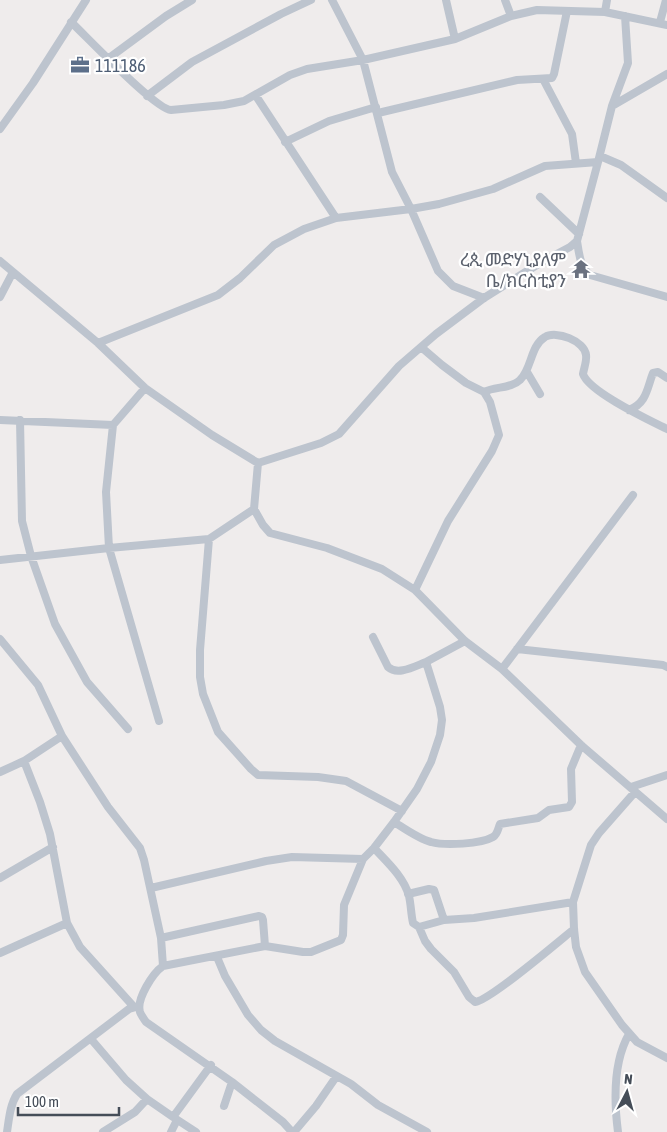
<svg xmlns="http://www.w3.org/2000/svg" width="667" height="1132" font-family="'Asap Condensed','Noto Sans Ethiopic',sans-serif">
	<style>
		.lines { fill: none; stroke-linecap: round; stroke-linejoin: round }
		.minor { stroke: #bdc4ce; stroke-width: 8 }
		.labels { text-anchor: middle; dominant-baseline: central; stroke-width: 4.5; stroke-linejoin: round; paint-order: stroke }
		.service-label { font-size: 18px; fill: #4e5e75; stroke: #fff; text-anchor: start }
		.worship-label { font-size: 18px; fill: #5b616d; stroke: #fff; text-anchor: end }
	</style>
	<rect width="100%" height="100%" fill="#efecec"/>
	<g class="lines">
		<path class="minor" d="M446,0L455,39
			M505,0L511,16
			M605,12L607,0
			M625,16L628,63L612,106L667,74
			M71,22C87,37 155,109 171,110L224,105L244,101L290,75L307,69L363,60L455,39L511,16L537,10L605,12L667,25
			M660,22L666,0
			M109,58L166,16L192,0
			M543,79L572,134L576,163
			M147,96L192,62L281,14L311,0
			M256,96L336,218
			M378,113L517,80L552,78L554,74L567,11
			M0,129L33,83L86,0
			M285,142L329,121L376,107
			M600,156L621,165L667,198
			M540,197L579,234
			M577,241C579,254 580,266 590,275L667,297
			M0,261L98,343L145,388L212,435L258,463L321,443L339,434L399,366L436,334L484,298L540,263L570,247L577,241L598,162
			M0,297L13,272
			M484,298L453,286L438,271L411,209L439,204L493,189L545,166L598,162L612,106
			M98,343L218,295L240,278L274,245L304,229L336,218L411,209L392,172L363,60L332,0
			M527,372L540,394
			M145,388L113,425L106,492L109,548L159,721
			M484,392C495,386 511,389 520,380C532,369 530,346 545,337C556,330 585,341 586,355C587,361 584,368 583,374C589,392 649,420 667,429
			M629,410C647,403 647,388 653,373L658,372L667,378
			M0,420L113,425
			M20,420L22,521L31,556L55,624L87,682L128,729
			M254,509L263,525L270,533L327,548L382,569L415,590L465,641L502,669L581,745L667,819
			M209,539L200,650V677L203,694L218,732L251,769L258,775L318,777L346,781L402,811
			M0,560L109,548L209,539L254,509L258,463
			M415,590L448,521L492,451L499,435L490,402L484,392L466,383L442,365L421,347
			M373,637L388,667C398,676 415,666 426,662
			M0,639L38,685L62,736L108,807L140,848L144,860L161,938L163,966C153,973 136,999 140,1012C141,1015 144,1019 146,1022L232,1082L283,1122L292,1132
			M517,649L663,665L667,667
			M502,669L633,495
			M24,761L40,802L50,834L67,923L80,947L134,1007
			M0,772L24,761L62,736
			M631,787L667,775
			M635,792L599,833L591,845L573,902L574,929L576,947L585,972L622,1025L637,1042L667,1058
			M394,822C405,829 419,839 431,842C445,846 481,844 493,837C498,834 498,828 500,824L538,818L549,810L569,807L572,802L571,769L581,745
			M374,848C386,861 404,877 409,896C411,905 411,914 413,923L419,927L444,920L474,918L573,902
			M0,878L53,847
			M151,888L266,861L292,857L363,859
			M408,894L429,889L434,890L444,920
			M419,927L425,941L431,949L454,972L469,997L475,1002C490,1000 558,942 574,929
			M161,938L259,916L262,917L263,920L265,946
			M0,953L67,923
			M217,957L225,976L248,1015L261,1030L275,1041L351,1084L378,1105L427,1132
			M163,966L265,946L303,952H311L341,940L343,935L344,905L363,859L374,848L394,822L417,789L431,762L440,735L442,720L440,707L426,662L465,641
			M91,1039L126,1080L147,1099L173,1117L211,1065
			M224,1106L232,1082
			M173,1117L196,1132
			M7,1132C9,1119 10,1105 17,1094L129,1009L136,1007
			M103,1132L135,1112L147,1099
			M171,1132L177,1120
			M294,1132L316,1106L336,1077
			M618,1132C614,1101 613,1062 629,1034"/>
	</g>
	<defs>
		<g id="office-bare" transform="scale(1.5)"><path d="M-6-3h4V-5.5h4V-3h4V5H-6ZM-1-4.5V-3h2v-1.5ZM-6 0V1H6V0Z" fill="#5c6f8a" stroke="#fff" stroke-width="2.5" paint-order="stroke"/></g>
		<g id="temple-bare" transform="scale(1.5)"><path d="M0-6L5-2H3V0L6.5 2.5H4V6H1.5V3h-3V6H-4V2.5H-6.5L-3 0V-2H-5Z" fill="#6b7280" stroke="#fff" stroke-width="2.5" paint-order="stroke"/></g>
	</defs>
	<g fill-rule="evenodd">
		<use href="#office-bare" x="80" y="65"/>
		<use href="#temple-bare" x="581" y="269"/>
	</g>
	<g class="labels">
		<g class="service-label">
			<text x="95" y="65">111186</text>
		</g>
		<g class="worship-label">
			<text x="566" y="259">ረጲ መድሃኒያለም<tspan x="566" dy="21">ቤ/ክርስቲያን</tspan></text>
		</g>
	</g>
	<g transform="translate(627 1092) rotate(6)" stroke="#ffffff" stroke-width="4" paint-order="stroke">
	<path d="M0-4L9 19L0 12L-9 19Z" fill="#454d58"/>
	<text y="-8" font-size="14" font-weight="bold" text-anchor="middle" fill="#454d58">N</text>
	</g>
	<path d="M18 1107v8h101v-8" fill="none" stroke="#454d58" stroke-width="2.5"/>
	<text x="25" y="1107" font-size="15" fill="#454d58" stroke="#ffffff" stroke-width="4" paint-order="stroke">100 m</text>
</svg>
